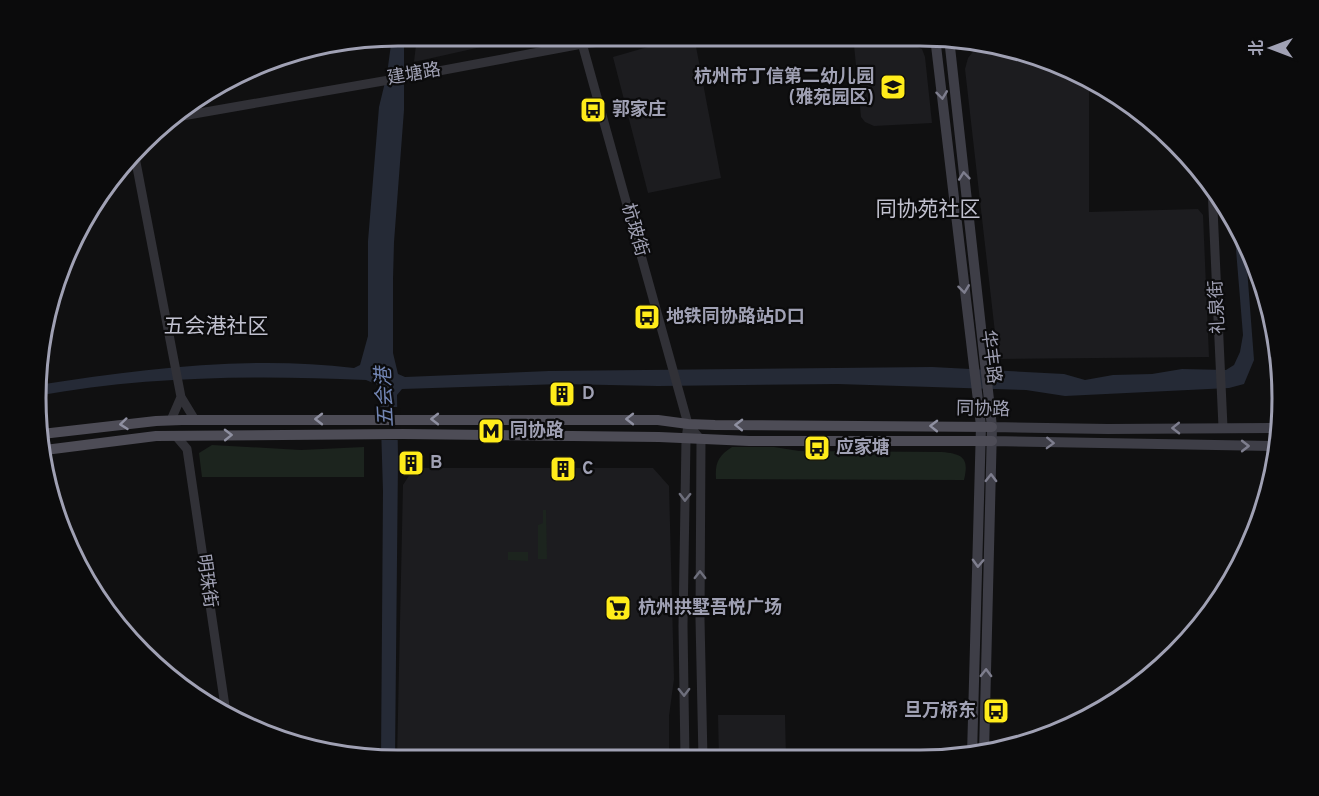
<svg xmlns="http://www.w3.org/2000/svg" width="1319" height="796" font-family="Overpass,'Noto Sans SC',sans-serif">
	<style>
		.built { fill: #1c1c1f }
		.green { fill: #1c241e }
		.water { fill: #252a36 }
		.pier { fill: #101011 }
		.lines { fill: none; stroke-linecap: round; stroke-linejoin: round }
		.tertiary { stroke: #313137; stroke-width: 9 }
		.secondary { stroke: #3e3e47; stroke-width: 10 }
		.primary { stroke: #4d4c56; stroke-width: 10 }
		.oneway { stroke: #7e7e8e }
		.oneway2 { stroke: #8f90a1 }
		.oneway3 { stroke: #6e6f7c }
		.labels { text-anchor: middle; dominant-baseline: central; stroke-width: 4.5; stroke-linejoin: round; paint-order: stroke }
		.street-label { font-size: 18px; fill: #a0a1b4; stroke: #0b0b0c }
		.poi-label { font-size: 18px; font-weight: bold; fill: #a0a1b4; stroke: #0b0b0c; text-anchor: start }
		.water-label { font-size: 20px; font-style: italic; fill: #7285b3; stroke: #0b0b0c }
		.quarter-label { font-size: 21px; fill: #c1c1cf; stroke: #0b0b0c }
		.rim { fill: none; stroke: #a0a1b4; stroke-width: 3 }
	</style>
	<rect width="100%" height="100%" fill="#101011"/>
	<path class="built" d="M417,36H530L414,62Z
		M686,36H694L721,178L648,193L613,57Z
		M979,44L1038,55L1089,81V212L1198,209L1203,215L1209,357L998,359L965,69L968,58Z
		M854,45L915,46L922,49L925,57L932,123L874,126L865,122L861,117Z
		M414,468H653L669,486L674,679L669,716V759H397L403,485Z
		M718,715H785L786,759H719Z"/>
	<path class="green" d="M212,445L301,450L364,447V477H202L199,453Z
		M732,447H774L799,451L942,452C964,454 969,459 964,480L716,479C715,463 718,456 732,447Z
		M543,510H546L547,559H538V525L543,523Z
		M508,552H528V561L508,560Z"/>
	<path class="water" d="M398,36H404V110L394,242L393,279V353L398,374L405,377L549,371L932,367L1064,374L1085,380L1113,375L1152,374L1182,369L1226,370L1234,365L1240,352L1243,335L1234,225L1246,255L1254,360L1244,384L1229,388L1065,396L1026,390L838,384L658,386L561,384L402,389L397,395L398,459L395,759H381L383,491L380,394L378,385L366,380C256,375 145,376 36,396L38,385C141,369 250,355 354,368L360,365L368,336V241L379,107L387,74L392,37Z"/>
	<path class="pier" d="M378,407H400L401,440H379Z"/>
	<g class="lines">
		<path class="tertiary" d="M580,36L688,424L701,440L700,619L703,759
			M171,118L412,76L582,44L657,36
			M135,157L181,397L195,420
			M1212,187L1223,427
			M171,420L181,397
			M176,436L187,449L226,713
			M685,759L683,626L686,439L688,424"/>
		<path class="secondary" d="M935,37L981,426L972,755
			M949,38L992,427L984,753
			M992,427L1108,429L1276,428
			M992,441L1276,446"/>
		<path class="primary" d="M42,434L156,421L182,420H658L688,424L715,425L992,427
			M45,450L156,436L403,434L659,437L749,441H992"/>
	</g>
	<defs><path id="oneway-chevron" d="M-2-3.5L2.5 0L-2 3.5" fill="none" stroke-width="1.6" stroke-linecap="round" stroke-linejoin="round" transform="scale(1.5)"/></defs>
	<g class="oneway">
		<use href="#oneway-chevron" transform="translate(942 95) rotate(83)"/>
		<use href="#oneway-chevron" transform="translate(964 176) rotate(-96)"/>
		<use href="#oneway-chevron" transform="translate(964 289) rotate(83)"/>
		<use href="#oneway-chevron" transform="translate(1176 428) rotate(179)"/>
		<use href="#oneway-chevron" transform="translate(1050 443) rotate(2)"/>
		<use href="#oneway-chevron" transform="translate(1245 446)"/>
		<use href="#oneway-chevron" transform="translate(991 478) rotate(-89)"/>
		<use href="#oneway-chevron" transform="translate(978 563) rotate(92)"/>
		<use href="#oneway-chevron" transform="translate(986 673) rotate(-89)"/>
	</g>
	<g class="oneway2">
		<use href="#oneway-chevron" transform="translate(319 419) rotate(180)"/>
		<use href="#oneway-chevron" transform="translate(435 419) rotate(180)"/>
		<use href="#oneway-chevron" transform="translate(630 419) rotate(-180)"/>
		<use href="#oneway-chevron" transform="translate(124 424) rotate(174)"/>
		<use href="#oneway-chevron" transform="translate(739 425) rotate(-179)"/>
		<use href="#oneway-chevron" transform="translate(934 426) rotate(-179)"/>
		<use href="#oneway-chevron" transform="translate(228 435) rotate(-1)"/>
	</g>
	<g class="oneway3">
		<use href="#oneway-chevron" transform="translate(685 497) rotate(91)"/>
		<use href="#oneway-chevron" transform="translate(700 575) rotate(-90)"/>
		<use href="#oneway-chevron" transform="translate(684 692) rotate(89)"/>
	</g>
	<defs>
		<g id="school-square" transform="scale(1.35)"><rect x="-9" y="-9" width="18" height="18" rx="4" fill="#ffec1a" stroke="#0b0b0c"/><path d="M0-5L7-2L0 1L-7-2ZM-4 1L0 2.5L4 1V4Q0 6-4 4Z" fill="#111"/></g>
		<g id="bus-square" transform="scale(1.35)"><rect x="-9" y="-9" width="18" height="18" rx="4" fill="#ffec1a" stroke="#0b0b0c"/><path d="M-5-6H5V4H4V6H2V4H-2V6H-4V4H-5ZM-3.5-4V0h7V-4ZM-3.5 1.2v1.5H-2V1.2ZM2 1.2v1.5H3.5V1.2Z" fill="#111"/></g>
		<g id="building-square" transform="scale(1.35)"><rect x="-9" y="-9" width="18" height="18" rx="4" fill="#ffec1a" stroke="#0b0b0c"/><path d="M-4-6H4V6H1V3H-1V6H-4ZM-2.5-4.3h1.7v1.8h-1.7ZM.8-4.3h1.7v1.8H.8ZM-2.5-1h1.7V.8h-1.7ZM.8-1h1.7V.8H.8Z" fill="#111"/></g>
		<g id="metro-square" transform="scale(1.35)"><rect x="-9" y="-9" width="18" height="18" rx="4" fill="#ffec1a" stroke="#0b0b0c"/><path d="M-5.5 5V-5H-3L0 0L3-5H5.5V5H3V-.5L0 4L-3-.5V5Z" fill="#111"/></g>
		<g id="supermarket-square" transform="scale(1.35)"><rect x="-9" y="-9" width="18" height="18" rx="4" fill="#ffec1a" stroke="#0b0b0c"/><path d="M-6-5.5h2.5l.6 2H6L4.5 2H-2.5L-4.4-4H-6ZM-1.5 3.2a1.3 1.3 0 1 0 .1 0ZM3 3.2a1.3 1.3 0 1 0 .1 0Z" fill="#111"/></g>
	</defs>
	<g fill-rule="evenodd">
		<use href="#school-square" x="893" y="87"/>
		<use href="#bus-square" x="593" y="110"/>
		<use href="#bus-square" x="647" y="317"/>
		<use href="#building-square" x="562" y="394"/>
		<use href="#metro-square" x="491" y="431"/>
		<use href="#bus-square" x="817" y="448"/>
		<use href="#building-square" x="411" y="463"/>
		<use href="#building-square" x="563" y="469"/>
		<use href="#supermarket-square" x="618" y="608"/>
		<use href="#bus-square" x="996" y="711"/>
	</g>
	<g class="labels">
		<g class="street-label">
			<text transform="translate(414 75) rotate(-10)">建塘路</text>
			<text transform="translate(634 230) rotate(74)">杭玻街</text>
			<text transform="translate(1218 307) rotate(-93)">礼泉街</text>
			<text transform="translate(990 357) rotate(83)">华丰路</text>
			<text transform="translate(983 410) rotate(1)">同协路</text>
			<text transform="translate(206 581) rotate(82)">明珠街</text>
		</g>
		<g class="poi-label">
			<text x="874" y="77" text-anchor="end">杭州市丁信第二幼儿园<tspan x="874" dy="21">(雅苑园区)</tspan></text>
			<text x="612" y="110">郭家庄</text>
			<text x="666" y="317">地铁同协路站D口</text>
			<text x="582" y="394">D</text>
			<text x="510" y="431">同协路</text>
			<text x="836" y="448">应家塘</text>
			<text x="430" y="463">B</text>
			<text x="582" y="469">C</text>
			<text x="638" y="608">杭州拱墅吾悦广场</text>
			<text x="976" y="711" text-anchor="end">旦万桥东</text>
		</g>
		<g class="water-label">
			<text transform="translate(386 397) rotate(-93)">五会港</text>
		</g>
		<g class="quarter-label">
			<text x="928" y="210">同协苑社区</text>
			<text x="216" y="327">五会港社区</text>
		</g>
	</g>
	<path d="M0 0H1319V796H0ZM398 46H920A352 352 0 0 1 1272 398V398A352 352 0 0 1 920 750H398A352 352 0 0 1 46 398V398A352 352 0 0 1 398 46Z" fill="#0b0b0c" fill-rule="evenodd"/>
	<path class="rim" d="M398 46H920A352 352 0 0 1 1272 398V398A352 352 0 0 1 920 750H398A352 352 0 0 1 46 398V398A352 352 0 0 1 398 46Z"/>
	<g transform="translate(1271 48) rotate(270)" stroke="#0b0b0c" stroke-width="4.5" paint-order="stroke">
	<path d="M0-4.5L10 22L0 15L-10 22Z" fill="#a0a1b4"/>
	<text y="-9" font-size="16" font-weight="bold" text-anchor="middle" fill="#a0a1b4">北</text>
	</g>
</svg>
